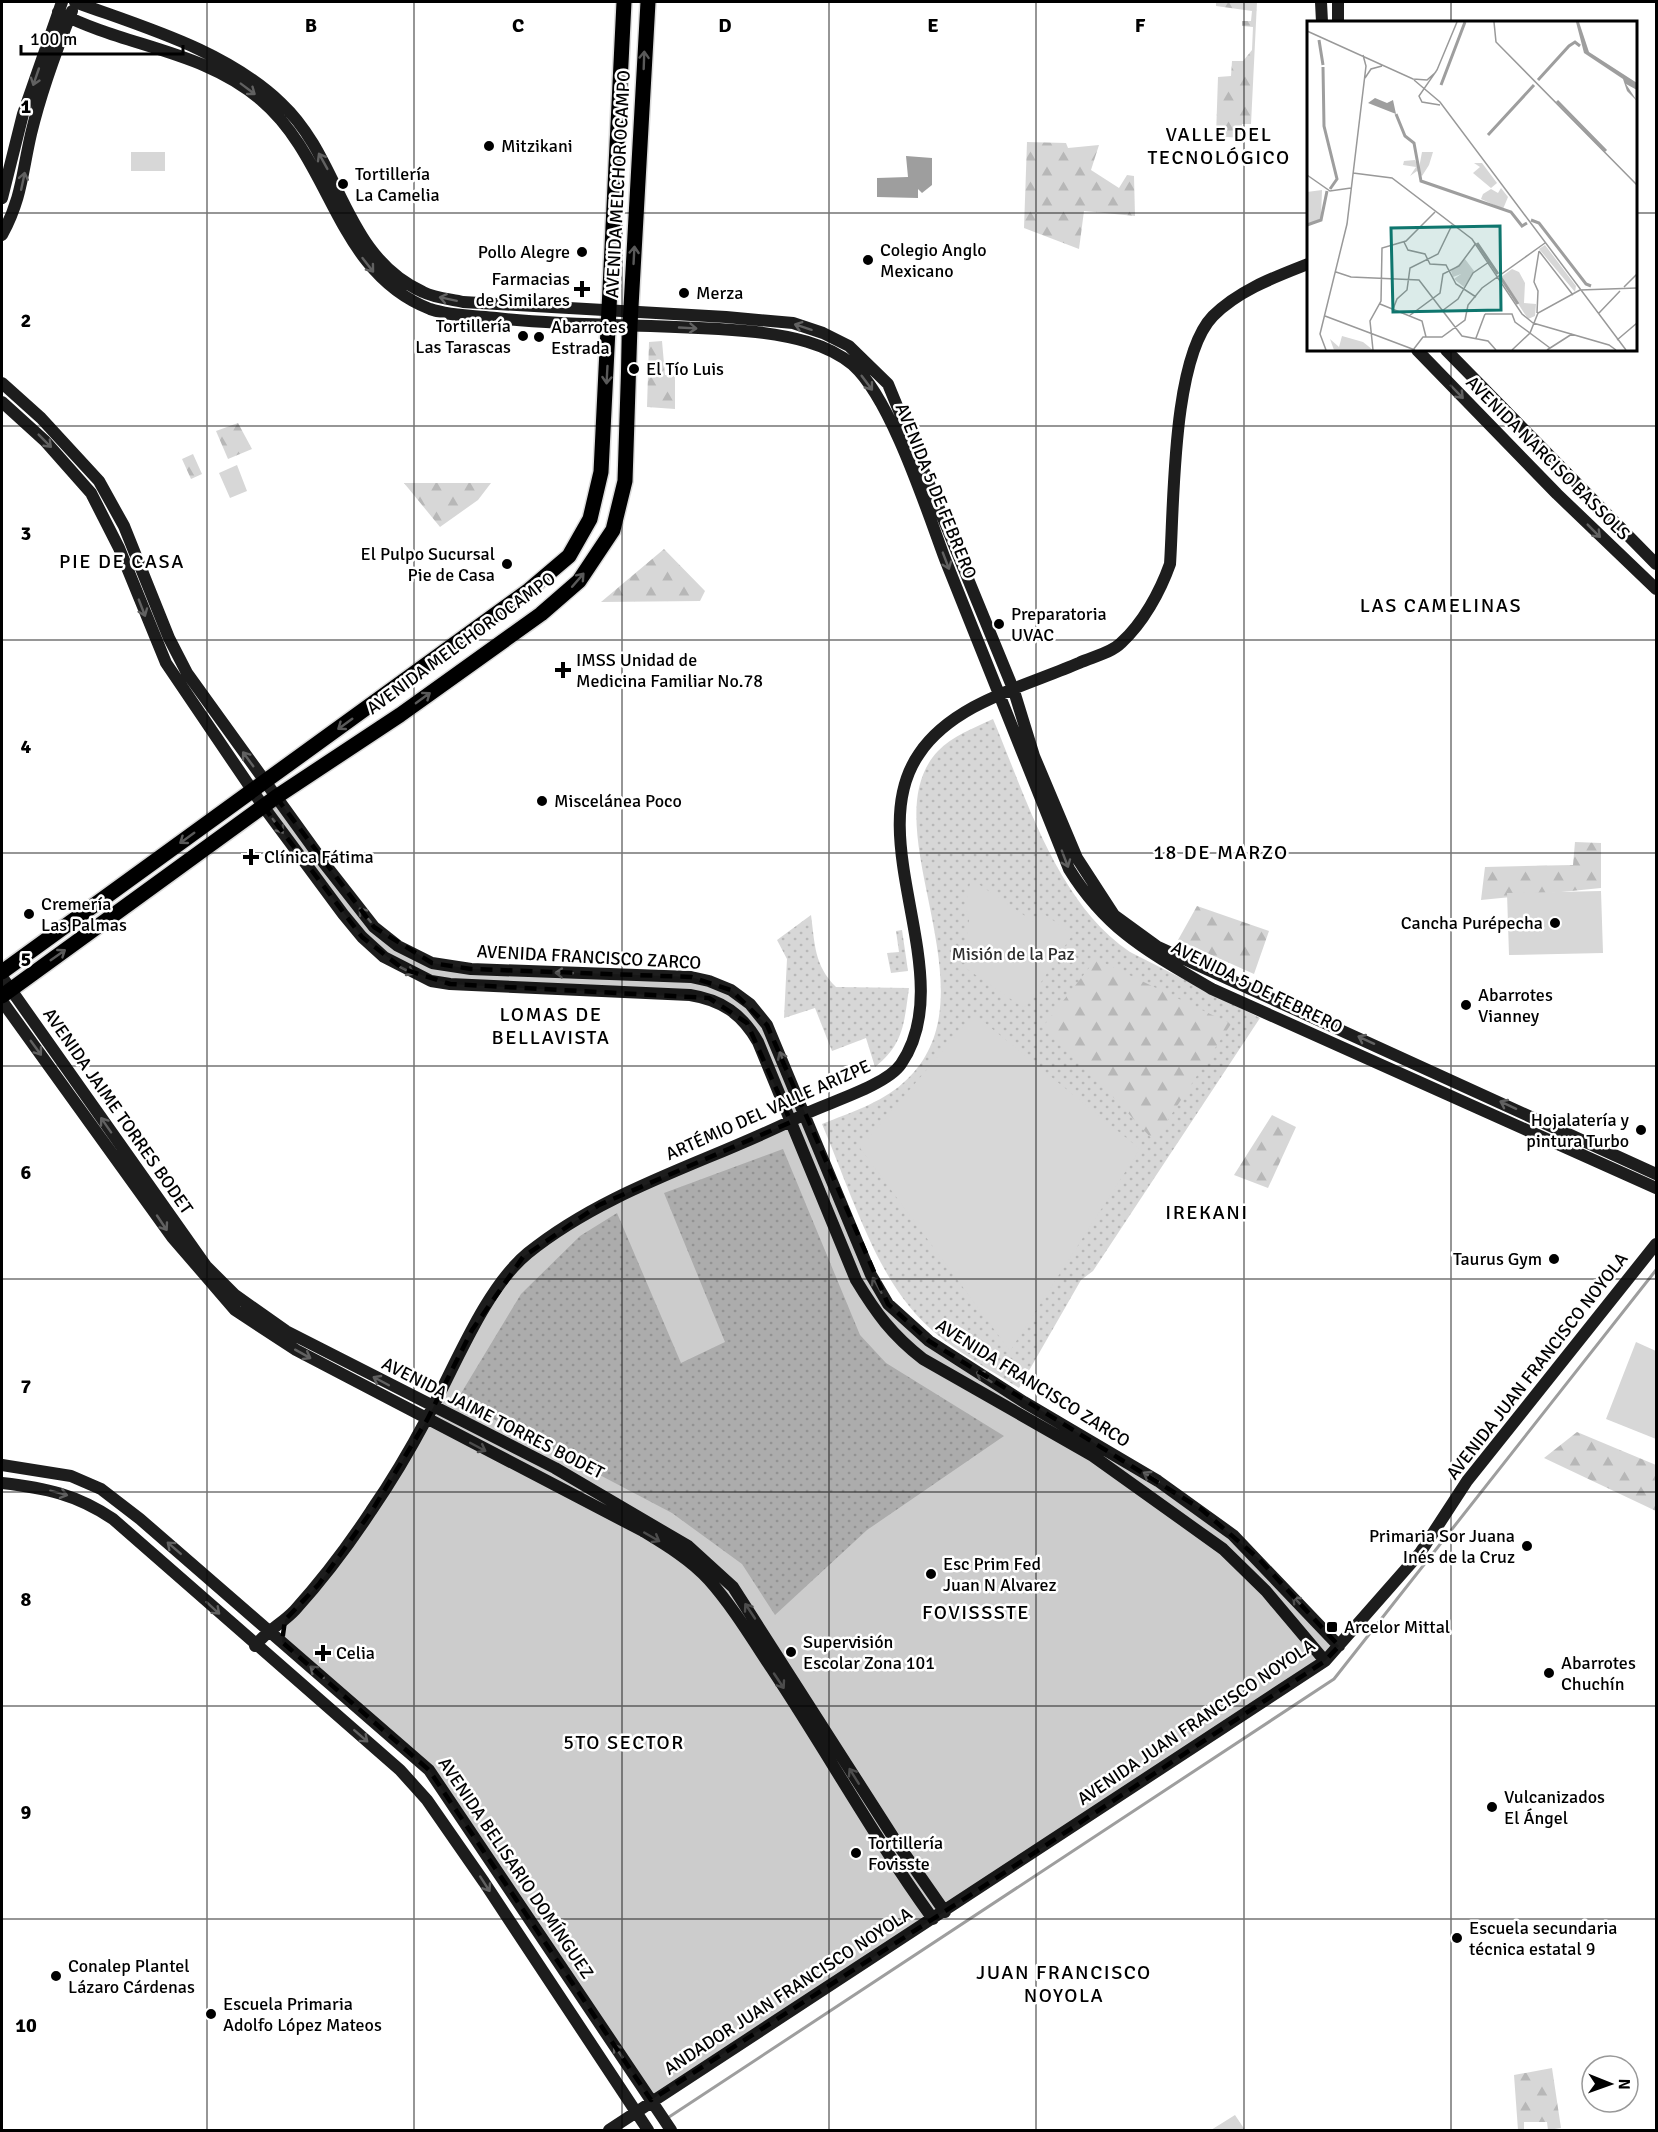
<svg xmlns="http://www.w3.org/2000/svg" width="1658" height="2132" font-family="Signika,sans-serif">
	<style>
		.grass { fill: url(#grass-dots) }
		.forest { fill: url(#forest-firs) }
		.green { fill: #d7d7d7 }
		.water { fill: #9e9e9e }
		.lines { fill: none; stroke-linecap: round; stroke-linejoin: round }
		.stream { stroke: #9e9e9e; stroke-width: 3 }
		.primary-casing { stroke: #dbdbdb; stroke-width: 18 }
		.secondary { stroke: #1d1d1d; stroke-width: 12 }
		.primary { stroke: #000; stroke-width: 15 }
		.oneway { stroke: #595959 }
		.oneway2 { stroke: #616161 }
		.marked { fill: #000; fill-opacity: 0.2; stroke: #000; stroke-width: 4.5; stroke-dasharray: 12 8; stroke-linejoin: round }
		.grid { fill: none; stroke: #000; stroke-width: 1.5; stroke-opacity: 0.55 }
		.poi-dot { fill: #000; stroke: #fff; stroke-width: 2 }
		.labels { text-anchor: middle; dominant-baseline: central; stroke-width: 5; stroke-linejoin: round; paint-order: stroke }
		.poi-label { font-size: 18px; fill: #000; stroke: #fff; text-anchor: start }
		.street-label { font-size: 18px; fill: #000; stroke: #fff }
		.park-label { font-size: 18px; fill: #2e2e2e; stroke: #fff }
		.neighbourhood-label { font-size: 20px; letter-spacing: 1.5px; fill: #000; stroke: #fff }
		.inset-river { fill: none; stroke: #9e9e9e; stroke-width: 3 }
		.inset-road { fill: none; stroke: #999; stroke-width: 1.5 }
		.view { fill: #0f766e; fill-opacity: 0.15; stroke: #0f766e; stroke-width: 3 }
		.inset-edge { fill: none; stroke: #000; stroke-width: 3 }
		.grid-label { font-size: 20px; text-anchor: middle; font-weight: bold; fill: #000; stroke: #fff; stroke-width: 5; stroke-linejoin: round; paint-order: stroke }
	</style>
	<defs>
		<pattern id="grass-dots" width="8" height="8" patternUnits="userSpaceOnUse" patternTransform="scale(1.5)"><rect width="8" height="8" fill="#d7d7d7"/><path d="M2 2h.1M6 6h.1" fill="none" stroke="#b7b7b7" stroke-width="1.8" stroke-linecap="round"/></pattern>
		<pattern id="forest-firs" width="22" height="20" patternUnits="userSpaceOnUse" patternTransform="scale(1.5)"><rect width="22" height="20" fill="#d7d7d7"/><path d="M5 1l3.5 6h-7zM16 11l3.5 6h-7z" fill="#b7b7b7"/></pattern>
	</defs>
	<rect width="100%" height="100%" fill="#fff"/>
	<path class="grass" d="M993,719C1026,797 1057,903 1130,952L1260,1018L1093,1271L1081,1280L1019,1388C981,1364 937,1342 909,1306C871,1260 846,1180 822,1124C849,1113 881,1103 903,1083C1002,997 867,826 938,751C952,736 974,728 993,719Z
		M811,915C815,944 814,965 836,987L909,988C904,1023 904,1044 875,1067L866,1038L832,1051L815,1008L784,1018L787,959L777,940Z
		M902,930L908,971L891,973L887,953L899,952L896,931Z
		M783,1149L860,1335L886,1363L1004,1436L867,1530L775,1615L742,1564L672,1513L457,1400L521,1294L580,1236L617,1213L681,1363L725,1342L664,1193Z"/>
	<path class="forest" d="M1216,2H1257L1251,124H1242L1240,138L1216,136L1218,77L1231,76L1232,61H1243L1252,50L1253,27L1242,26V21H1251L1252,11L1216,6Z
		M1027,142L1066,143L1068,148L1099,145L1091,170L1119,188L1127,175L1134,176L1135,216L1084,211L1079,249L1024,228Z
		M662,341L665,375L675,376V409L647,407L649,342Z
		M238,423L252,449L228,459L216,431Z
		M193,454L202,474L191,479L182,459Z
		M404,483H491L478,500L440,527Z
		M664,549L705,591L700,601L601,602Z
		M1575,842L1601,843V888L1481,900L1485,867L1573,865Z
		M1197,906L1269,931L1254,974L1178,940Z
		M1096,959L1231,1024L1154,1141L1045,1024Z
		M1272,1115L1296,1127L1268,1188L1234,1175Z
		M1577,1432L1656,1465V1511L1544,1458Z
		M1552,2068L1561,2128L1548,2130L1547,2122H1524V2130H1518L1514,2075Z"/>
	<path class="green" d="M131,152H165V171H131Z
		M237,465L247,491L230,498L219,473Z
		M971,879L1034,922L1041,912L1073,934L1024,1008L964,967L975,949L966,943L969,920L965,908Z
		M1601,891L1603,953L1509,955L1507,893Z
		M974,1014L1140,1149L1010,1351L860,1148Z
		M1636,1342L1656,1351V1439L1606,1419Z
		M1235,2115L1245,2130H1211Z"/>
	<path class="water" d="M906,156L932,158V185L922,193L918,189V198L877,197V178L908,177Z"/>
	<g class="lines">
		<path class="stream" d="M666,2119L1334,1679L1656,1270"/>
		<g class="primary-casing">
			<path id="primary" d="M2,972L529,590L569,556L590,519L601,472L624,2
				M2,996L276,797L400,715L541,614L579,581L613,530L625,481L630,325L648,2"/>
		</g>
		<path class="secondary" d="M75,2C146,28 225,50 281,103C342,160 342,255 423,292C435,298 450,299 463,302L726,317L793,323L823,333L849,346L888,384L1014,691L1034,756L1077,858L1114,915L1158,947L1656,1174
			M1321,2L1322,22
			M1338,2V22
			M58,12C124,47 204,50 261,100C333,161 335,272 430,309C450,316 475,316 496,318C582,328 670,323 756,332C789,336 827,343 853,365C891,399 926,508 945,559C986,662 1028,765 1069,869C1108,932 1151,953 1212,989L1656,1188
			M2,198L23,114L62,2
			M2,235C22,198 22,173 31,134C41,92 56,51 72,11
			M1417,350L1557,494L1656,589
			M1446,350L1656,564
			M2,383L41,418L99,481L124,526L169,638L187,673L324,863L374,927L398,946L432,963L471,969L691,977L709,981L731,990L750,1004L767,1025L871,1275L888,1304L929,1341L1024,1402L1158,1481L1233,1535L1339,1646
			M2,402L45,441L91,493L119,548L166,663L263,806L343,914L362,937L384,957L431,981L450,984L690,995C722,1000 742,1014 758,1042L856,1280C876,1313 892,1335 923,1359L1093,1456L1223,1549L1266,1591L1325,1661
			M2,977L206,1266L235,1295L286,1331L555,1468L688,1546L733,1587L897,1843L945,1912
			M2,1001L172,1237L235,1310L296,1350L643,1531C666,1545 691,1560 709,1580C733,1607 752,1639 772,1669C827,1752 875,1839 933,1919
			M2,1465L71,1476L101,1489L140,1519L429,1770L671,2130
			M2,1483C45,1488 76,1494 113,1519L400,1770L427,1800L484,1882L648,2130
			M255,1646C267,1630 282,1624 295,1610C323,1579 348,1546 371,1511C391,1482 410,1450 427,1418C454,1369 485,1288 528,1253C610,1187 713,1161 805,1114C830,1102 887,1085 901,1064C961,977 860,839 919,754C953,703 1026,686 1079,663C1092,657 1111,653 1121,643C1143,623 1160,592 1170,564C1174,505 1172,358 1213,316C1239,290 1275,277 1308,264
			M609,2130L1325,1661L1420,1553L1467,1481L1656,1244"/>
		<use href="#primary" class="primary"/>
	</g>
	<defs><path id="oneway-shaft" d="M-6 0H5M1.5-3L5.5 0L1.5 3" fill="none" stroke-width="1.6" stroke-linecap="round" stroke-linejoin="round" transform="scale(1.5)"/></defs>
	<g class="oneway">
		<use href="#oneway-shaft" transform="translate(644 60) rotate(-88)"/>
		<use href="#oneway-shaft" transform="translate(634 255) rotate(-87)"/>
		<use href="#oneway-shaft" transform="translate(607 375) rotate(93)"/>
		<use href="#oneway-shaft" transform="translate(578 580) rotate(-49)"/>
		<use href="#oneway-shaft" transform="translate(423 698) rotate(-36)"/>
		<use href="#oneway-shaft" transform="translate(345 724) rotate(144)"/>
		<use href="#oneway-shaft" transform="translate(187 838) rotate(144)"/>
		<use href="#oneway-shaft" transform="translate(58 955) rotate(-35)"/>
	</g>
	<g class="oneway2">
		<use href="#oneway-shaft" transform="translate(36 77) rotate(109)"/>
		<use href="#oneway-shaft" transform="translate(248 89) rotate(37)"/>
		<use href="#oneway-shaft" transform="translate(323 161) rotate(-119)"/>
		<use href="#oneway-shaft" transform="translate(23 181) rotate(-78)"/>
		<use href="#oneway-shaft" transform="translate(368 265) rotate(52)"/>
		<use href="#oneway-shaft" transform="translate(448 299) rotate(-168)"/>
		<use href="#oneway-shaft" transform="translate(803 327) rotate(-162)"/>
		<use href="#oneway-shaft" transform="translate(688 328) rotate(3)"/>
		<use href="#oneway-shaft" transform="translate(867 383) rotate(53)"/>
		<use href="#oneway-shaft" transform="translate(1457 392) rotate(46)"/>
		<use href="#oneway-shaft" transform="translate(45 441) rotate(45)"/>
		<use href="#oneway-shaft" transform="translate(1594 531) rotate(45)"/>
		<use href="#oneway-shaft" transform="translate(946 561) rotate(69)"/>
		<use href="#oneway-shaft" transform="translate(142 608) rotate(69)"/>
		<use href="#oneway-shaft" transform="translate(248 759) rotate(-126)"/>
		<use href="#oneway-shaft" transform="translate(278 826) rotate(54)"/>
		<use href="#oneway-shaft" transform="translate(1065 859) rotate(69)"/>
		<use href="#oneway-shaft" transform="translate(365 915) rotate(-129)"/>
		<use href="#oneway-shaft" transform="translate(406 970) rotate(27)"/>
		<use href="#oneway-shaft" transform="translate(564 973) rotate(-178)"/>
		<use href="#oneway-shaft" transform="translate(1366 1040) rotate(-155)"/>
		<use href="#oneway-shaft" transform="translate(36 1048) rotate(54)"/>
		<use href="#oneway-shaft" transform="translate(783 1060) rotate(-113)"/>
		<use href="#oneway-shaft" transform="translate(1508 1105) rotate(-155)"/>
		<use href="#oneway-shaft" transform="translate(106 1125) rotate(-125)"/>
		<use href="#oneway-shaft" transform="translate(162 1223) rotate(56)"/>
		<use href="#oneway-shaft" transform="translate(877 1285) rotate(-120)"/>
		<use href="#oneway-shaft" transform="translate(303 1354) rotate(29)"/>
		<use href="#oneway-shaft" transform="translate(984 1377) rotate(-147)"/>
		<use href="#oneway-shaft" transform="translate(381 1381) rotate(-152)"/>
		<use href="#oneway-shaft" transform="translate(478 1447) rotate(28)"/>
		<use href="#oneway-shaft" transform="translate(1151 1477) rotate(-149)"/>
		<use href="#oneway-shaft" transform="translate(59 1493) rotate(15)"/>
		<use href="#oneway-shaft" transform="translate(652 1537) rotate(30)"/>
		<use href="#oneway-shaft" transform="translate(174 1548) rotate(-139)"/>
		<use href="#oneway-shaft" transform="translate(1299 1603) rotate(-133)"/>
		<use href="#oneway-shaft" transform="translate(213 1608) rotate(42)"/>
		<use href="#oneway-shaft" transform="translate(750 1611) rotate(-124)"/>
		<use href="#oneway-shaft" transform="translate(317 1672) rotate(-140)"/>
		<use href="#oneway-shaft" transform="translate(779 1681) rotate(56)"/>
		<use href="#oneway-shaft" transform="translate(361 1736) rotate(41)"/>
		<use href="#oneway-shaft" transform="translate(854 1776) rotate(-122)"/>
		<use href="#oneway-shaft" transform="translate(485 1884) rotate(57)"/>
		<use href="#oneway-shaft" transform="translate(619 2052) rotate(-124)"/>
	</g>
	<path class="marked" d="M276,797L374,927L432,963L471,969L691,977L731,990L767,1025L888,1304L929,1341L1201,1509L1259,1559L1339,1646L1325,1661L975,1892L651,2100L429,1770L282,1642L285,1620L319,1584L373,1509L427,1420L472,1330L523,1257L599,1205L791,1122L747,1023L709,998L450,984L403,969L362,937L263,806Z"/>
	<path class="grid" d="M207,2V2130M414,2V2130M622,2V2130M829,2V2130M1036,2V2130M1244,2V2130M1451,2V22M2,213H1308M1636,213H1656M1451,350V2130M2,426H1656M2,640H1656M2,853H1656M2,1066H1656M2,1279H1656M2,1492H1656M2,1706H1656M2,1919H1656"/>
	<g class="poi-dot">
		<circle cx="489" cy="146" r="6"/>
		<circle cx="343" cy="184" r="6"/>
		<circle cx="582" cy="252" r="6"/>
		<circle cx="868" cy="260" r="6"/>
		<path d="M579 280h6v6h6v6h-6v6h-6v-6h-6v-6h6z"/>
		<circle cx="684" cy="293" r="6"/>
		<circle cx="523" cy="336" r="6"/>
		<circle cx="539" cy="337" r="6"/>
		<circle cx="634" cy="369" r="6"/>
		<circle cx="507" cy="564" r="6"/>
		<circle cx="999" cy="624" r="6"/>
		<path d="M560 661h6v6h6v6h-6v6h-6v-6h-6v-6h6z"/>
		<circle cx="542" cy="801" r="6"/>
		<path d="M248 848h6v6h6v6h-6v6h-6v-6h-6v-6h6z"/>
		<circle cx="29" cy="914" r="6"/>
		<circle cx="1555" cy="923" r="6"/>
		<circle cx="1466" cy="1005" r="6"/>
		<circle cx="1641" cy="1130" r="6"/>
		<circle cx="1554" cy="1259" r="6"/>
		<circle cx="1527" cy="1546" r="6"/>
		<circle cx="931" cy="1574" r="6"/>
		<rect x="1326" y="1621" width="12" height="12" rx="3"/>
		<circle cx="791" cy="1652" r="6"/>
		<path d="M320 1644h6v6h6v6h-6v6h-6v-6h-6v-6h6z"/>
		<circle cx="1549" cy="1673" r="6"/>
		<circle cx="1492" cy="1807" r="6"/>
		<circle cx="856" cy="1853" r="6"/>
		<circle cx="1457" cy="1938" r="6"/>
		<circle cx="56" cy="1976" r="6"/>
		<circle cx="211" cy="2014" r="6"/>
	</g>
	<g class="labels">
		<g class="poi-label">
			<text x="501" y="146">Mitzikani</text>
			<text x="355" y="174">Tortillería<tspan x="355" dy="21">La Camelia</tspan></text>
			<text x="880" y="250">Colegio Anglo<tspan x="880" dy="21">Mexicano</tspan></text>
			<text x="570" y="252" text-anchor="end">Pollo Alegre</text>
			<text x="570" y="279" text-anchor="end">Farmacias<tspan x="570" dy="21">de Similares</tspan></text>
			<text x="696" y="293">Merza</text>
			<text x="511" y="326" text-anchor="end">Tortillería<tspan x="511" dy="21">Las Tarascas</tspan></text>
			<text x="551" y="327">Abarrotes<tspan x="551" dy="21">Estrada</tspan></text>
			<text x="646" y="369">El Tío Luis</text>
			<text x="495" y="554" text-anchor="end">El Pulpo Sucursal<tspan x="495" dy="21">Pie de Casa</tspan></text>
			<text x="1011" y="614">Preparatoria<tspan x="1011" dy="21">UVAC</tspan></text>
			<text x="576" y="660">IMSS Unidad de<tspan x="576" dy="21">Medicina Familiar No.78</tspan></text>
			<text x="554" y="801">Miscelánea Poco</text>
			<text x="264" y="857">Clínica Fátima</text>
			<text x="41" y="904">Cremería<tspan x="41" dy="21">Las Palmas</tspan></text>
			<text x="1543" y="923" text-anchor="end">Cancha Purépecha</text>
			<text x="1478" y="995">Abarrotes<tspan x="1478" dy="21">Vianney</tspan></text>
			<text x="1629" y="1120" text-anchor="end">Hojalatería y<tspan x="1629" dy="21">pintura Turbo</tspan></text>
			<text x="1542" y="1259" text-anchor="end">Taurus Gym</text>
			<text x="1515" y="1536" text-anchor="end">Primaria Sor Juana<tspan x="1515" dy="21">Inés de la Cruz</tspan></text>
			<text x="943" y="1564">Esc Prim Fed<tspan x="943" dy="21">Juan N Alvarez</tspan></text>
			<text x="1344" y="1627">Arcelor Mittal</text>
			<text x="803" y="1642">Supervisión<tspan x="803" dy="21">Escolar Zona 101</tspan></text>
			<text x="336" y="1653">Celia</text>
			<text x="1561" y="1663">Abarrotes<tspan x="1561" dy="21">Chuchín</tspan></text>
			<text x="1504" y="1797">Vulcanizados<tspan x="1504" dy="21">El Ángel</tspan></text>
			<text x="868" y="1843">Tortillería<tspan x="868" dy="21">Fovisste</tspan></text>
			<text x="1469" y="1928">Escuela secundaria<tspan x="1469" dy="21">técnica estatal 9</tspan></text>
			<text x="68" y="1966">Conalep Plantel<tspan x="68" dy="21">Lázaro Cárdenas</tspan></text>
			<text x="223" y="2004">Escuela Primaria<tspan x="223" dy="21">Adolfo López Mateos</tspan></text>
		</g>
		<g class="street-label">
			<text transform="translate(618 184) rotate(-87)">AVENIDA MELCHOR OCAMPO</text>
			<text transform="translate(1548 458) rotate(45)">AVENIDA NARCISO BASSOLS</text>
			<text transform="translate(936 491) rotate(68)">AVENIDA 5 DE FEBRERO</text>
			<text transform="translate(461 643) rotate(-36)">AVENIDA MELCHOR OCAMPO</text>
			<text transform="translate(589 957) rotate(3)">AVENIDA FRANCISCO ZARCO</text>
			<text transform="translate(1257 987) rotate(26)">AVENIDA 5 DE FEBRERO</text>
			<text transform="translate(768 1110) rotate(-24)">ARTÉMIO DEL VALLE ARIZPE</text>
			<text transform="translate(118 1111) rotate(55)">AVENIDA JAIME TORRES BODET</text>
			<text transform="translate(1537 1366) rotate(-52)">AVENIDA JUAN FRANCISCO NOYOLA</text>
			<text transform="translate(1033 1383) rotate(32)">AVENIDA FRANCISCO ZARCO</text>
			<text transform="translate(493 1418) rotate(27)">AVENIDA JAIME TORRES BODET</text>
			<text transform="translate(1196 1722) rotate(-34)">AVENIDA JUAN FRANCISCO NOYOLA</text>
			<text transform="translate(516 1868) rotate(56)">AVENIDA BELISARIO DOMÍNGUEZ</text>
			<text transform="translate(788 1991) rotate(-33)">ANDADOR JUAN FRANCISCO NOYOLA</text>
		</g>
		<g class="park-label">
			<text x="1013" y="954">Misión de la Paz</text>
		</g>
		<g class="neighbourhood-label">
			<text x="1219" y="134">VALLE DEL<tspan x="1219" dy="23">TECNOLÓGICO</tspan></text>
			<text x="122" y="561">PIE DE CASA</text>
			<text x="1441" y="605">LAS CAMELINAS</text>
			<text x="1221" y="852">18 DE MARZO</text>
			<text x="551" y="1014">LOMAS DE<tspan x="551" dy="23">BELLAVISTA</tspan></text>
			<text x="1207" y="1212">IREKANI</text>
			<text x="976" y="1612">FOVISSSTE</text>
			<text x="624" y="1742">5TO SECTOR</text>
			<text x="1064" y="1972">JUAN FRANCISCO<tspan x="1064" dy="23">NOYOLA</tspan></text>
		</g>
	</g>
	<g transform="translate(1307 21)">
		<rect width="330" height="330" fill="#fff"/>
		<path d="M167,142H175L190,162L184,167L166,152L173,146ZM194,167L201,176L196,188L174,178L176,173L184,168L191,172ZM158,238L167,250L157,266L147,258L154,253L146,256L144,250Z" fill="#d7d7d7"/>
		<path d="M115,131H126L122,144L115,155L110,150L103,155L109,146L96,144L97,140L108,139L112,147ZM35,315L56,321L66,329H27L23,318L32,326Z" fill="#d7d7d7"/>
		<path d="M15,169L14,198L0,204V171ZM238,224L269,265L268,271L232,228ZM205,248L212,251L218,262L217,282L229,283L228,295L221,298L194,256Z" fill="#d7d7d7"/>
		<path d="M269,1H272L282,31L330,62V69L319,63L330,80L320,70L316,58L277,32ZM68,77L80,82L86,79L89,93L61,82Z" fill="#9e9e9e"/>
		<path class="inset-river" d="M12,19L16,44M16,46L17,105L30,158L23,168M231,59L262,25L268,21L273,25M134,64L158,1M250,80L299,130M89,93L98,115L107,122L114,160L204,191L215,205L220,202M181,114L227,64M224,199L232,202L279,263L284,265M0,204L14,199L20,170M170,222L191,253M194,257L211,283"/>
		<path class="inset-road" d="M187,1L189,21L330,164M0,10L106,58L120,59L129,51M58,57L64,48L75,45M107,59L133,81L319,329M133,84L115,81L112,75L130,49L150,1M46,152L85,157L165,218L215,293L226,302M0,154L23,170L44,167M97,221L101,229L118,233L123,243L139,244L149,263L169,276M232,230L266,274M29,251L44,256L112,259L155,315L181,320L189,329M317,266L330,253M273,269L330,267M73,283L115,300L119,316M86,288L90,278L100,269L103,247L131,233L145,204M135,290L151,278L166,252L182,241M230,292L231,270L227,261L232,230M292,292L313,270M178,293H205L208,301L243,327M18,295L108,329M102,295L133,272L136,253L152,245L169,222M226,302L302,324L309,329M169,317L178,293M310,319L330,302M19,329L13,313L40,203L59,45L56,34M66,329L63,300L74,280L75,227L99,220L128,191M106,329L116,316H135L158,299L161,284L175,267L238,222M205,329L223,312L231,292L273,269M240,329L265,313"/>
		<path class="view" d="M193,205L194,289L86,291L84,207Z"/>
		<rect width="330" height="330" class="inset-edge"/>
	</g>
	<g class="grid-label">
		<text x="311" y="32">B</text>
		<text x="518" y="32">C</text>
		<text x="725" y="32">D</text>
		<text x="933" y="32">E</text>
		<text x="1140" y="32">F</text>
		<text x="26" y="113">1</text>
		<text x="26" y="327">2</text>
		<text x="26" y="540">3</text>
		<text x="26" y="753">4</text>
		<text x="26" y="966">5</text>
		<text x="26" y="1179">6</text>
		<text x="26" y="1393">7</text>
		<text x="26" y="1606">8</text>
		<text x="26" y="1819">9</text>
		<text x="26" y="2032">10</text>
	</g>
	<rect width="1658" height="2132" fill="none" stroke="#000000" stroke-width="6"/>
	<g transform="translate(1610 2084) rotate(91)"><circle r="28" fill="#ffffff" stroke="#999999" stroke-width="1.5"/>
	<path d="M0-4.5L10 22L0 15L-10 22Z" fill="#000000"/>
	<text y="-9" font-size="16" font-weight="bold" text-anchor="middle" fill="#000000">N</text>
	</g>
	<path d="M21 45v9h162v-9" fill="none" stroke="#000000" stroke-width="3"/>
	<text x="30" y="45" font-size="18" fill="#000000" stroke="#ffffff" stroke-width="4.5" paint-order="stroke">100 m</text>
</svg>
